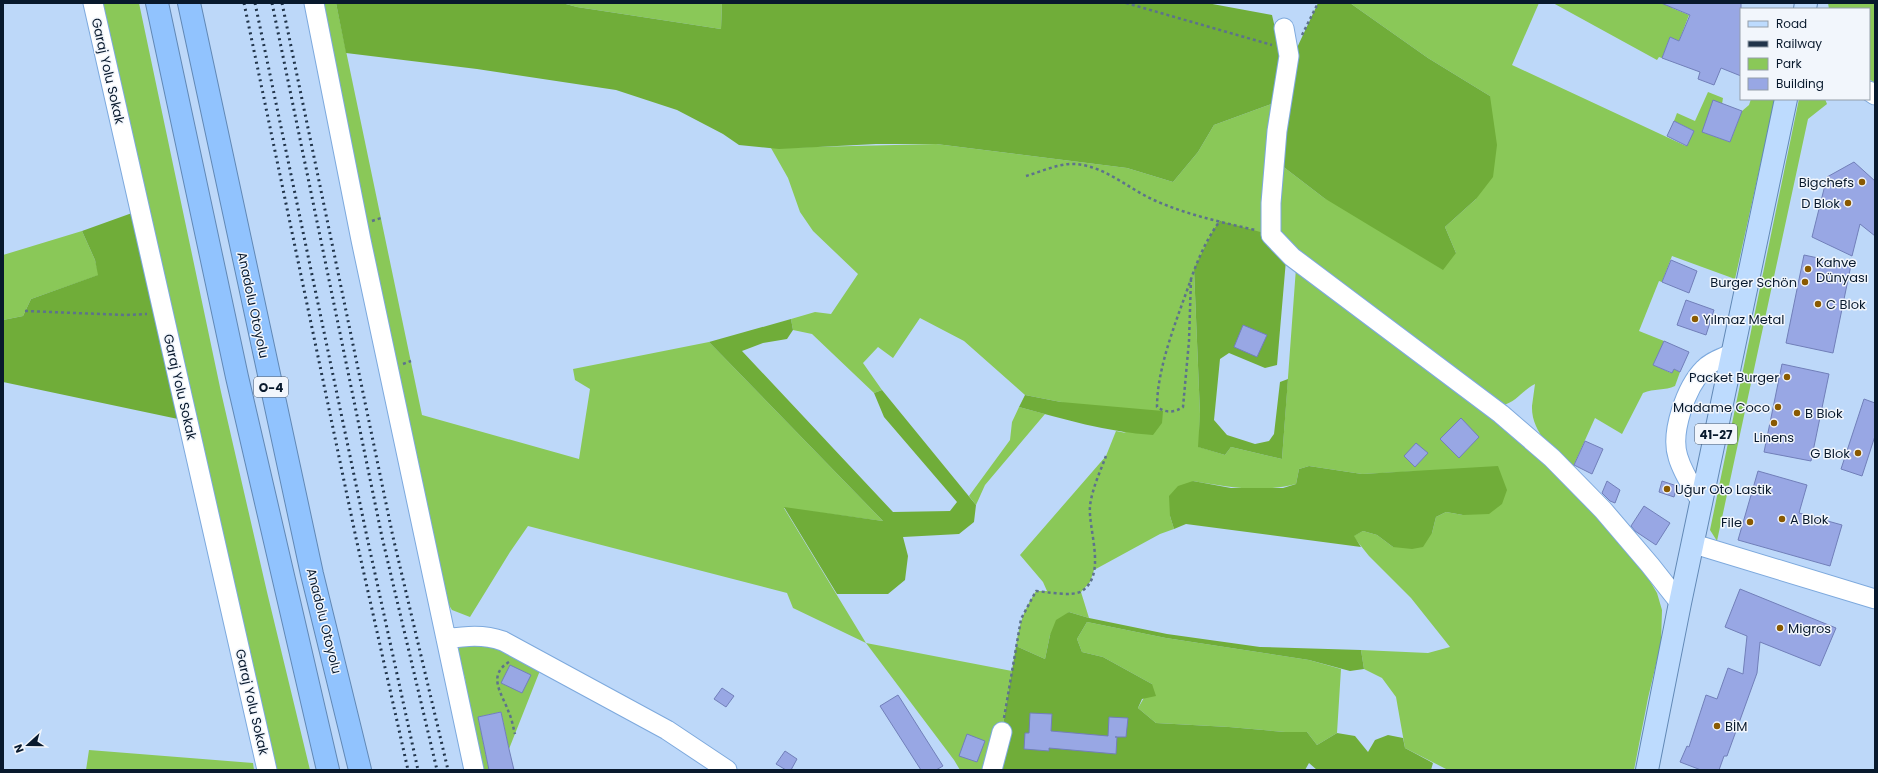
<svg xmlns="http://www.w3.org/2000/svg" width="1878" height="773" font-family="Poppins,sans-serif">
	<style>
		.green { fill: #8ac858 }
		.forest { fill: #70ad39 }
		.building { fill: #98a7e4; stroke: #717fb9 }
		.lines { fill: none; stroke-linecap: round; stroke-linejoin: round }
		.minor-casing { stroke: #7da9dd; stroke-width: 21 }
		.major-casing { stroke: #6188b5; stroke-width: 24 }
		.highway-casing { stroke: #6188b5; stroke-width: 24 }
		.path { stroke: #5d728c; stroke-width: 2.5; stroke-dasharray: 3 3; stroke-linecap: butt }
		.minor { stroke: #fff; stroke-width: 19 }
		.major { stroke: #bddbfe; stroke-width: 22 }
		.highway { stroke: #91c3fe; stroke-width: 22 }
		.rail { stroke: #21344a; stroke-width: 3; stroke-dasharray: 2 4; stroke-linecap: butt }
		.poi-dot { fill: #8a5a01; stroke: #f2f6fc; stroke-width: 1.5 }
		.labels { text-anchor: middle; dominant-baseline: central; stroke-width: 3; stroke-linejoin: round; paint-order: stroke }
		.shield { fill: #f2f6fc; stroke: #4e5b6b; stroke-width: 1 }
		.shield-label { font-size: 12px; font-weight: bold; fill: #08192d }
		.street-label { font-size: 13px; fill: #08192d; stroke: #f2f6fc }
		.poi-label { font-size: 13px; fill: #08192d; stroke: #f2f6fc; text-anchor: start }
	</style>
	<rect width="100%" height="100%" fill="#bdd8f9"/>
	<path class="green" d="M101,3H139L221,392L267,592L310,770H275Z
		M319,3H336L422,415L579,459L590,389L575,380L573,369L709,342L883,521L784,508L866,643L1012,671L1002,732L992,770H960L954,760L866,643L793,608L787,593L528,526L510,552L470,617L452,610L443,596Z
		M562,3H722L721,29L577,7Z
		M1350,3H1539L1512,65L1686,146L1694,131L1674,121L1677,113L1695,121L1708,92L1723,98L1722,104L1705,133L1730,142L1742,111L1749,105L1751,99H1775L1735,279L1672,256L1662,282L1659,281L1639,331L1664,341L1654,365L1671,373L1674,369L1680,372L1675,386C1665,391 1654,388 1643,393L1622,434L1595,418L1572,469C1555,451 1531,433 1532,406C1533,399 1534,391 1535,384C1520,392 1518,401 1501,406L1287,245L1277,231L1281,165L1324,198L1456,253L1445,227L1476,199L1490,96L1428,58Z
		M1553,3H1674L1672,8L1689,15L1679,41L1670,37L1662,58L1659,57L1657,60Z
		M1828,3H1875V83L1869,79V9H1829Z
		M1799,99H1825L1827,104L1808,119L1717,541L1710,530Z
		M1274,103L1264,233L1194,269L1200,414L1199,447L1225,455L1231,447L1282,459L1296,268L1520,441L1562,480L1628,549L1644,571L1657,593L1662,610L1661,643L1648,698L1634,770H1448L1405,748L1396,697L1382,678L1364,669L1361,650L1428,653L1450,647L1411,598L1369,556L1353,536L1363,531L1377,535L1393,547L1432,533L1436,517L1446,512L1463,515L1423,471L1362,474L1309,466L1299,469L1296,484C1262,493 1227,487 1193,481L1170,516L1174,529L1160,534L1094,570L1090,582L1081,592L1089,618L1069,612L1050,635L1045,659L1016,646C1020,622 1023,612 1036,591H1047L1043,582L1020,555L1106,456L1116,431L1126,433L1061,402L1025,395L964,341L920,318L893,358L878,347L863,363L882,390L874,393L812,334L793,330L791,319L815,312L831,314L858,274L813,231L800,212L788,178L771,148L936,144L1127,168L1173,182L1198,152L1214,125Z
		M82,231L95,260L99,275L31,299L23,316L3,320V255Z
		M1019,407L1045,414L985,485L976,505L969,496L1010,440L1012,422Z
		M1087,622L1166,638L1309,660L1341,669L1337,733L1317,745L1307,732H1285L1229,727L1156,723L1138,708L1152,684L1103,657L1082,652L1077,639Z
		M464,642L506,647L541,668L509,749L501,712L478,717L489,770H481L467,702L465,678L460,663L458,649Z
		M89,750L253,763L254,770H86Z"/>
	<path class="forest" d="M336,3H562L577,7L721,29L722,3H1207L1272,15L1281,54L1274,103L1214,125L1198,152L1173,182L1127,168L936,144H876L779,149L739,145L723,134L677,110L616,90L477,69L346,53Z
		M1318,3H1350L1428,58L1490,96L1497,145L1493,177L1476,199L1445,227L1456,253L1443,270L1324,198L1281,165L1295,52Z
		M132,213L178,419L3,382V320L23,316L31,299L98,275L95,260L82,231Z
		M1220,221L1264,233L1286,260L1277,365L1265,368L1229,353L1220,359L1214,420L1227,435L1255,444L1269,441L1274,434L1280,382L1288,379L1282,459L1231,447L1225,455L1198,447L1200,414L1194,269L1214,229Z
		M791,319L793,330L787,339L763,343L742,351L893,512L950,511L957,502L884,417L874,393L882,390L976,505L974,522L959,534L903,537L908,556L905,580L888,594H837L784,507L883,521L709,342Z
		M1025,395L1061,402L1163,411L1162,423L1153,435C1107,432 1063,419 1019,407Z
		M1309,466L1362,474L1498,466L1507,490L1502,504L1489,514L1463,515L1446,512L1436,517L1432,533L1423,547L1412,549L1393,547L1377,535L1363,531L1354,536L1361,547L1186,524L1174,529L1170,516L1169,496L1178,486L1193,481L1231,488H1283L1296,484L1299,469Z
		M1069,612L1089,618L1167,634L1260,647L1361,650L1364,669L1350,671L1309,660L1166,638L1087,622L1077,639L1082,652L1103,657L1152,684L1156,696L1142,699L1138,708L1156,723L1229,727L1285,732H1307L1317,745L1337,733L1355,736L1368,752L1375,740L1388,735L1403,738L1405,748L1433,763L1431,770H1317L1309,763L1305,770H992L1002,732L1016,646L1045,659L1050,635L1056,620Z"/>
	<path class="building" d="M1661,3H1741V76L1721,68L1714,85L1698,79L1700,72L1662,58L1670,37L1679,41L1690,15Z
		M1713,100L1742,111L1730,142L1702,132Z
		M1674,121L1694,131L1687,146L1667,136Z
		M1854,162L1875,181V236L1860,224L1852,256L1812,237L1827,177Z
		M1804,255L1851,265L1833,353L1786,343Z
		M1671,260L1697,271L1689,293L1662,282Z
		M1686,300L1714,310L1706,335L1677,325Z
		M1243,325L1267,335L1257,357L1234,347Z
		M1664,341L1689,352L1680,372L1674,369L1672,373L1653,365Z
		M1782,364L1829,374L1811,461L1764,452Z
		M1864,399L1875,403V436L1862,476L1841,469Z
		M1461,418L1479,437L1459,458L1440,439Z
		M1585,441L1603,449L1592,474L1574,465Z
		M1416,443L1428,453L1415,467L1404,456Z
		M1758,471L1807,485L1799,513L1842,525L1830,566L1738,540Z
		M1607,481L1620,490L1615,503L1610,501L1602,493Z
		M1662,481L1677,486L1674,497L1659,492Z
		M1644,506L1670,523L1656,545L1635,531L1631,526Z
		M1740,589L1836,628L1820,666L1760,642L1757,673L1727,756H1724L1719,770H1701L1680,762L1687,746L1689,747L1706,695L1717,699L1728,668L1743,674L1747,636L1725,627Z
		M510,665L531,675L522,693L501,683Z
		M722,688L734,696L726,707L714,699Z
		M898,695L943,766L936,770H921L880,706Z
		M501,712L509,749L514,770H489L478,717Z
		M1030,713L1052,714L1051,731L1108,736L1109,717L1128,718L1126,737H1115H1117L1116,754L1049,748V751L1024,749L1025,733H1029Z
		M967,734L985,741L977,762L959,756Z
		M785,751L797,759L791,770H786L776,764Z"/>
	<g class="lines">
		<g class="minor-casing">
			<path id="minor" d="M93,3L267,770
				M314,3L361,240L474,770
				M1284,28L1289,56L1277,131L1271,203V235L1292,257L1501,414L1552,458L1603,510L1650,565L1680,603
				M1869,91L1875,95
				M1702,503C1693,488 1683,474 1678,457C1670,433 1686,387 1704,369C1711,361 1723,358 1733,353
				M1694,544L1875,599
				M446,639C466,636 483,634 503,641L667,730L727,770
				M992,770L1002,732"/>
		</g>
		<g class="major-casing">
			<path id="major" d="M1805,9L1806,3
				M1647,770L1680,603L1786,99"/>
		</g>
		<g class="highway-casing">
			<path id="highway" d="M157,3L237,377L328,770
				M189,3L312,574L360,770"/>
		</g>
		<path class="path" d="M1126,3L1272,45
			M1302,35L1318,3
			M1026,176C1040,172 1055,165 1070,164C1102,163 1128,189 1156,201C1188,215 1221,222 1255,230
			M372,221L381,218
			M1191,279L1189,341L1183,407C1174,413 1166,413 1157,407C1157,366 1178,317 1191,279C1198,259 1207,238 1220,221
			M25,311L126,315L147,314
			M403,364L411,361
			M509,662C486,676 503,695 509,713C512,719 513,727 515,734
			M1004,718L1021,619L1036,591C1048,592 1072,597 1082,591C1107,574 1088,530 1090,506C1092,489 1100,472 1106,456"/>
		<use href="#minor" class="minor"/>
		<use href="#major" class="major"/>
		<use href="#highway" class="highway"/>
		<path class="rail" d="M244,3L356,538L408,770
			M255,3L367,537L418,770
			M272,3L382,537L437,770
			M282,3L393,537L448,770"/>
	</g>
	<g class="poi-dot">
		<circle cx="1862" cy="182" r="4"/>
		<circle cx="1848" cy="203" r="4"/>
		<circle cx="1808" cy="269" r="4"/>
		<circle cx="1805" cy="282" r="4"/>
		<circle cx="1818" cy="304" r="4"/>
		<circle cx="1695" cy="319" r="4"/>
		<circle cx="1787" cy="377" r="4"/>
		<circle cx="1778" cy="407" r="4"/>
		<circle cx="1797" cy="413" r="4"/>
		<circle cx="1774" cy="423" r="4"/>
		<circle cx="1858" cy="453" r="4"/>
		<circle cx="1667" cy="489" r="4"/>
		<circle cx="1782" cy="519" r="4"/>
		<circle cx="1750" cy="522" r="4"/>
		<circle cx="1780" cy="628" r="4"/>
		<circle cx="1717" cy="726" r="4"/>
	</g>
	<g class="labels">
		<g class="shield">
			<rect x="254" y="377" width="34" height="20" rx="3"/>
			<rect x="1695" y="424" width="42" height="20" rx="3"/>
		</g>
		<g class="shield-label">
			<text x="271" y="387">O-4</text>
			<text x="1716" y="434">41-27</text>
		</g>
		<g class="street-label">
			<text transform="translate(108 71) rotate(77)">Garaj Yolu Sokak</text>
			<text transform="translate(253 305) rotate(78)">Anadolu Otoyolu</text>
			<text transform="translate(180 387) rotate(77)">Garaj Yolu Sokak</text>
			<text transform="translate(324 621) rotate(76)">Anadolu Otoyolu</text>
			<text transform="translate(252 702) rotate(77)">Garaj Yolu Sokak</text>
		</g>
		<g class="poi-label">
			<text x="1854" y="182" text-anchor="end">Bigchefs</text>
			<text x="1840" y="203" text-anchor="end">D Blok</text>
			<text x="1816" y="262">Kahve<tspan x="1816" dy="15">Dünyası</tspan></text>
			<text x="1797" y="282" text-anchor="end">Burger Schön</text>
			<text x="1826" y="304">C Blok</text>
			<text x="1703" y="319">Yılmaz Metal</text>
			<text x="1779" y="377" text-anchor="end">Packet Burger</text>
			<text x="1770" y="407" text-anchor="end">Madame Coco</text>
			<text x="1805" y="413">B Blok</text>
			<text x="1774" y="437" text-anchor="middle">Linens</text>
			<text x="1850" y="453" text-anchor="end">G Blok</text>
			<text x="1675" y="489">Uğur Oto Lastik</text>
			<text x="1790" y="519">A Blok</text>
			<text x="1742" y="522" text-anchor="end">File</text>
			<text x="1788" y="628">Migros</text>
			<text x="1725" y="726">BİM</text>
		</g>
	</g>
	<rect width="1878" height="773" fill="none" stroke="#08192d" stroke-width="8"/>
	<rect x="1740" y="8" width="130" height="92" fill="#f2f6fc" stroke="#949ea9"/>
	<rect x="1748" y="21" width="20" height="6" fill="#bddbfe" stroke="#949ea9"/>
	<text x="1776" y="28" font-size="12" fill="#08192d">Road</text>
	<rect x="1748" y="41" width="20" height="6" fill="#21344a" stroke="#949ea9"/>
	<text x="1776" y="48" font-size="12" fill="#08192d">Railway</text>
	<rect x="1748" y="58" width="20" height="12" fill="#8ac858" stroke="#949ea9"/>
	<text x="1776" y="68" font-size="12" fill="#08192d">Park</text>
	<rect x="1748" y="78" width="20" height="12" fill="#98a7e4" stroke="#949ea9"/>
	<text x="1776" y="88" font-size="12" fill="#08192d">Building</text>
	<g transform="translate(28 745) rotate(249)" stroke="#f2f6fc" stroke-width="3" paint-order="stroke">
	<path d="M0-3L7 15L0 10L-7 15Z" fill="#08192d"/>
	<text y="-6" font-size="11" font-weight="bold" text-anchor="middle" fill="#08192d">N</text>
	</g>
</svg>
